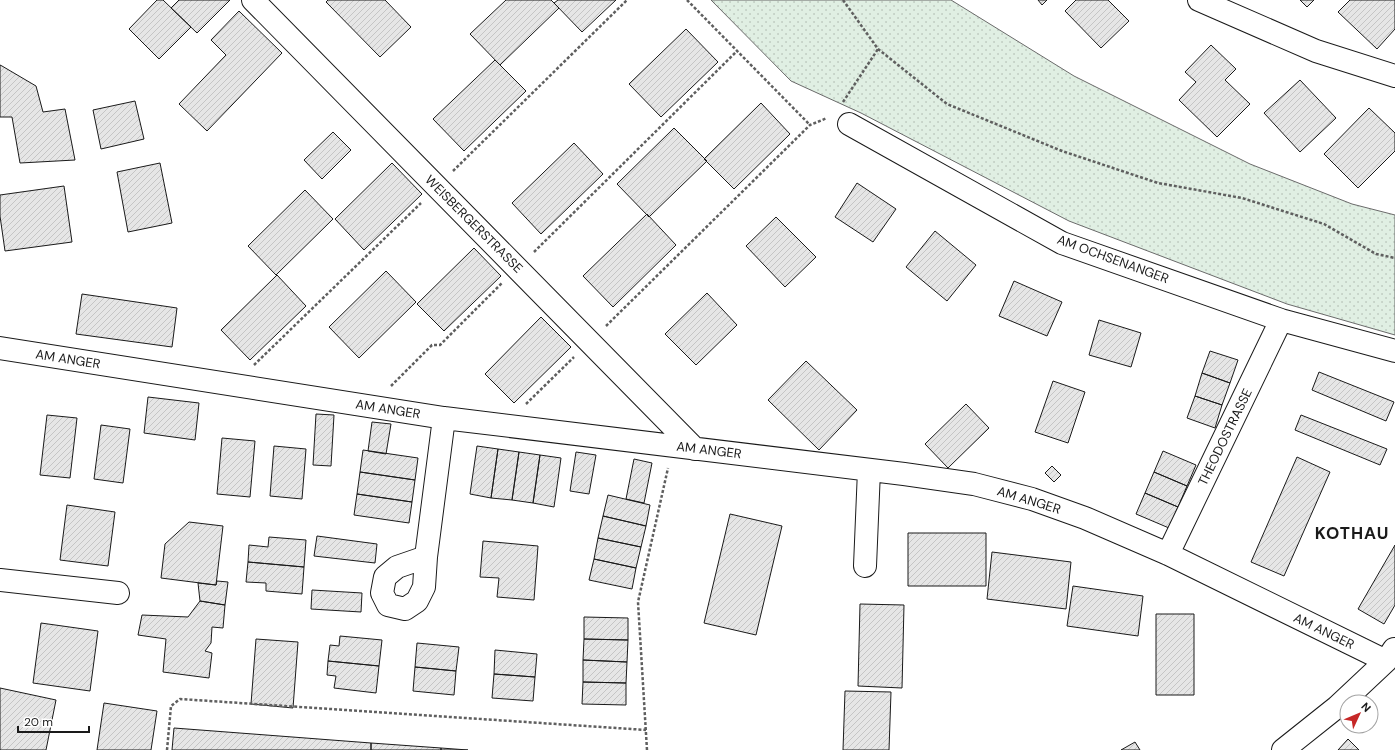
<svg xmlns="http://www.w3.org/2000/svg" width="1395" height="750" font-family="'DM Sans',sans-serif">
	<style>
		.green { fill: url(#green-dots); stroke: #6a6a6a }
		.building { fill: url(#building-hatch); stroke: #1a1a1a }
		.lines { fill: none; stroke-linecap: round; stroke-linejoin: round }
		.minor-casing { stroke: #1a1a1a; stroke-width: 24 }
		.path { stroke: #5f5f5f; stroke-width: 2.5; stroke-dasharray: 3 2; stroke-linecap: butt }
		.minor { stroke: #fff; stroke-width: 22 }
		.labels { text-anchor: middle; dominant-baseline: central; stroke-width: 3; stroke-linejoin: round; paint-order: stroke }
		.street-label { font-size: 13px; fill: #1a1a1a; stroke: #fff }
		.district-label { font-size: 17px; font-weight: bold; letter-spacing: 1px; fill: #1a1a1a; stroke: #fff }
	</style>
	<defs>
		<pattern id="green-dots" width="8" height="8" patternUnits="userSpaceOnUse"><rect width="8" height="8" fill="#e0efe3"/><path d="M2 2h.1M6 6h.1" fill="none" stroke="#c0ccc2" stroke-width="1.8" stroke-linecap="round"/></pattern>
		<pattern id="building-hatch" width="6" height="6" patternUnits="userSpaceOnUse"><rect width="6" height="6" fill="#e6e6e6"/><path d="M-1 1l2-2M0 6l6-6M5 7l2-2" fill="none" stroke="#c5c5c5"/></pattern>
	</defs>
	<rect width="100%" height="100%" fill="#fff"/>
	<path class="green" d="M711,0H951L1074,76L1250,164L1352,204L1395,215V335L1287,304L1069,221L861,113L791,81Z"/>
	<path class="building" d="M157,0H163L191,27L159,59L129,29Z
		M179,0H230L197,33L171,8Z
		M328,0H385L411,27L380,57L326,2Z
		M506,0H551L559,8L500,65L470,34Z
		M558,0H616L582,32L554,3Z
		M1038,0H1047L1042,5Z
		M1076,0H1108L1129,21L1101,48L1065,11Z
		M1300,0H1314L1307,7Z
		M1350,0H1395V29L1377,49L1338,12Z
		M239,11L282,53L207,131L179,104L226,55L211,40Z
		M686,29L718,62L661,117L629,84Z
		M1211,45L1236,69L1225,80L1250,104L1217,137L1179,100L1196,82L1185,72Z
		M495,60L526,91L464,151L433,119Z
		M0,65L2,66L36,86L43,112L65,109L75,160L20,163L12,117H0Z
		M1300,80L1336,118L1300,152L1264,113Z
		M135,101L144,139L101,149L93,110Z
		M761,103L790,134L734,189L704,159Z
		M1369,108L1395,133V151L1358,188L1324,154Z
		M674,128L707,161L649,217L617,184Z
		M333,132L351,150L322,179L304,160Z
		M574,143L603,174L541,234L512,203Z
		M160,163L172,223L128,232L117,172Z
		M392,163L422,194L364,250L335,219Z
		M857,183L896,209L873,242L835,217Z
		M64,186L72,242L5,251L0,216V195Z
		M305,190L333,219L276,275L248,246Z
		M647,214L676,245L613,307L583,276Z
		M776,217L816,257L785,287L746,246Z
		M935,231L976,265L947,301L906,267Z
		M474,248L501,276L444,331L417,304Z
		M386,271L416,302L359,358L329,327Z
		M277,275L306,306L250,360L221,330Z
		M1014,281L1062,302L1047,336L999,316Z
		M707,293L737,325L696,365L665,334Z
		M82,294L177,308L172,347L76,334Z
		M541,317L571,347L514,403L485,374Z
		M1099,320L1141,333L1131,367L1089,355Z
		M1210,351L1238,360L1230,383L1202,373Z
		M806,361L857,410L819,450L768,400Z
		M1319,372L1394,402L1386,421L1312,390Z
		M1202,373L1230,383L1222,405L1195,396Z
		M1053,381L1085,392L1068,443L1035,432Z
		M1195,396L1222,405L1215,428L1187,418Z
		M148,397L199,403L195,440L144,433Z
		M966,404L989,428L948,468L925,444Z
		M316,414L334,415L331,466L313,465Z
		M47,415L77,418L70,478L40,475Z
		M1301,415L1387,449L1380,465L1295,430Z
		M372,422L391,424L386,454L368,451Z
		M101,425L130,429L123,483L94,479Z
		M222,438L255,441L250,497L217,494Z
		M274,446L306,449L302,499L270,496Z
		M477,446L498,449L491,498L470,494Z
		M498,449L519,452L512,500L491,498Z
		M363,450L418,458L415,480L360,472Z
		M1163,451L1196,465L1187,486L1154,472Z
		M519,452L540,455L533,503L512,500Z
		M576,452L596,455L589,494L570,491Z
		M540,455L561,458L554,507L533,503Z
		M1297,457L1330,472L1284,576L1251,562Z
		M634,459L652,463L644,503L626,499Z
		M1052,466L1061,475L1054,482L1045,473Z
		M360,472L415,480L412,502L357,494Z
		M1154,472L1187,486L1178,507L1145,493Z
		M1145,493L1178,507L1169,528L1136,514Z
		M357,494L412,502L409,523L354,515Z
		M608,495L650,505L646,526L603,516Z
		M67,505L115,512L108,566L60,560Z
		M730,514L782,526L756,635L704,623Z
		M603,516L646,526L641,547L598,538Z
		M189,522L223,526L216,585L161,578L165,544Z
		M908,533H986V586H908Z
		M317,536L377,544L375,563L314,556Z
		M269,537L306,540L304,567L248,562L249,545L268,547Z
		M598,538L641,547L636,568L594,559Z
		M483,541L538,546L534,600L497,597L499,578L480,577Z
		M1395,545V605L1384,624L1358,609Z
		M992,552L1071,562L1066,609L987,599Z
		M594,559L636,568L632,589L589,580Z
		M248,562L304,567L302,594L266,591V583L246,582Z
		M217,581L228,582L225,605L200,601L198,583L216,585Z
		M1073,586L1143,596L1138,636L1067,626Z
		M312,590L362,593L361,612L311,609Z
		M200,601L225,605L223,628L212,627L211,643L205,651L212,653L209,678L163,672L166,639L138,635L142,615L188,617Z
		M860,604L904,605L902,688L858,686Z
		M1156,614H1194V695H1156Z
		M584,617L628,618V640L584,639Z
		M41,623L98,631L90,691L33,683Z
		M340,636L382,640L379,666L328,661L330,645L339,646Z
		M256,639L298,642L293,708L251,704Z
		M584,639L628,640L627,662L583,660Z
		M417,643L459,647L456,671L415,667Z
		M495,650L537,654L535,677L494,674Z
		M583,660L627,662L626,683L583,682Z
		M328,661L379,666L376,693L334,688L336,676L327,675Z
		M415,667L456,671L454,695L413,691Z
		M494,674L535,677L533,701L492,698Z
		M583,682L626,683V705L582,704Z
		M0,688L56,700L46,750H0Z
		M845,691L891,692L889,750H843Z
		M104,703L157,711L151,750H97Z
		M174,728L371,743V750H172Z
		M1348,739L1359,750H1338Z
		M1135,742L1140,750H1121Z
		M371,743L441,748V750H371Z
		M441,748L468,750H441Z"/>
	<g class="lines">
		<g class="minor-casing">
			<path id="minor" d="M253,0L695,449
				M1199,0L1316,51L1395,76
				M849,124L1062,243L1281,320L1395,351
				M0,348L444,418L904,474L974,484L1032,499L1085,518L1168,554L1386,661
				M1168,554L1281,320
				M426,557L397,567L385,577L382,593L388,605L405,609L417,601L424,587L426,557L444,418
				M865,566L869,470
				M0,580L118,593
				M1283,750L1337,707L1386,661L1394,649"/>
		</g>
		<path class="path" d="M687,0L810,125
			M843,0L878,49L947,104L1062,151L1158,183L1242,198L1324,224L1376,254L1395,258
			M843,102L878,49
			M453,171L627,0
			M534,252L737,51
			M606,326L810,125L827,118
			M254,365L421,203
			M391,386L432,345H440L502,283
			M526,404L574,357
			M167,750L171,706L180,699L646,730
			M647,750L638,602L668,468"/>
		<use href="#minor" class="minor"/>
	</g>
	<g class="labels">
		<g class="street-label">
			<text transform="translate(474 224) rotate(45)">WEISBERGERSTRASSE</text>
			<text transform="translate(1113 259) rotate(20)">AM OCHSENANGER</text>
			<text transform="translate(68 359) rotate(9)">AM ANGER</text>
			<text transform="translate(388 409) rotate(9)">AM ANGER</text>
			<text transform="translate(1225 437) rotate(-64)">THEODOSTRASSE</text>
			<text transform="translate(709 450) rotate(7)">AM ANGER</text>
			<text transform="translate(1029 500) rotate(17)">AM ANGER</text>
			<text transform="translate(1324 631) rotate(26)">AM ANGER</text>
		</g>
		<g class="district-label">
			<text x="1352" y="533">KOTHAU</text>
		</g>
	</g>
	<g transform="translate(1359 714) rotate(46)"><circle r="19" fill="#ffffff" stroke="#a3a3a3"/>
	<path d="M0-3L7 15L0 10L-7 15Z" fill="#c62828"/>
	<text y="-6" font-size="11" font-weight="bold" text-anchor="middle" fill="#1a1a1a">N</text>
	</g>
	<path d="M18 726v6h71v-6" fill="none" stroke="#1a1a1a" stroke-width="2"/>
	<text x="24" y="726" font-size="12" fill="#1a1a1a" stroke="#ffffff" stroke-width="3" paint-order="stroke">20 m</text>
</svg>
